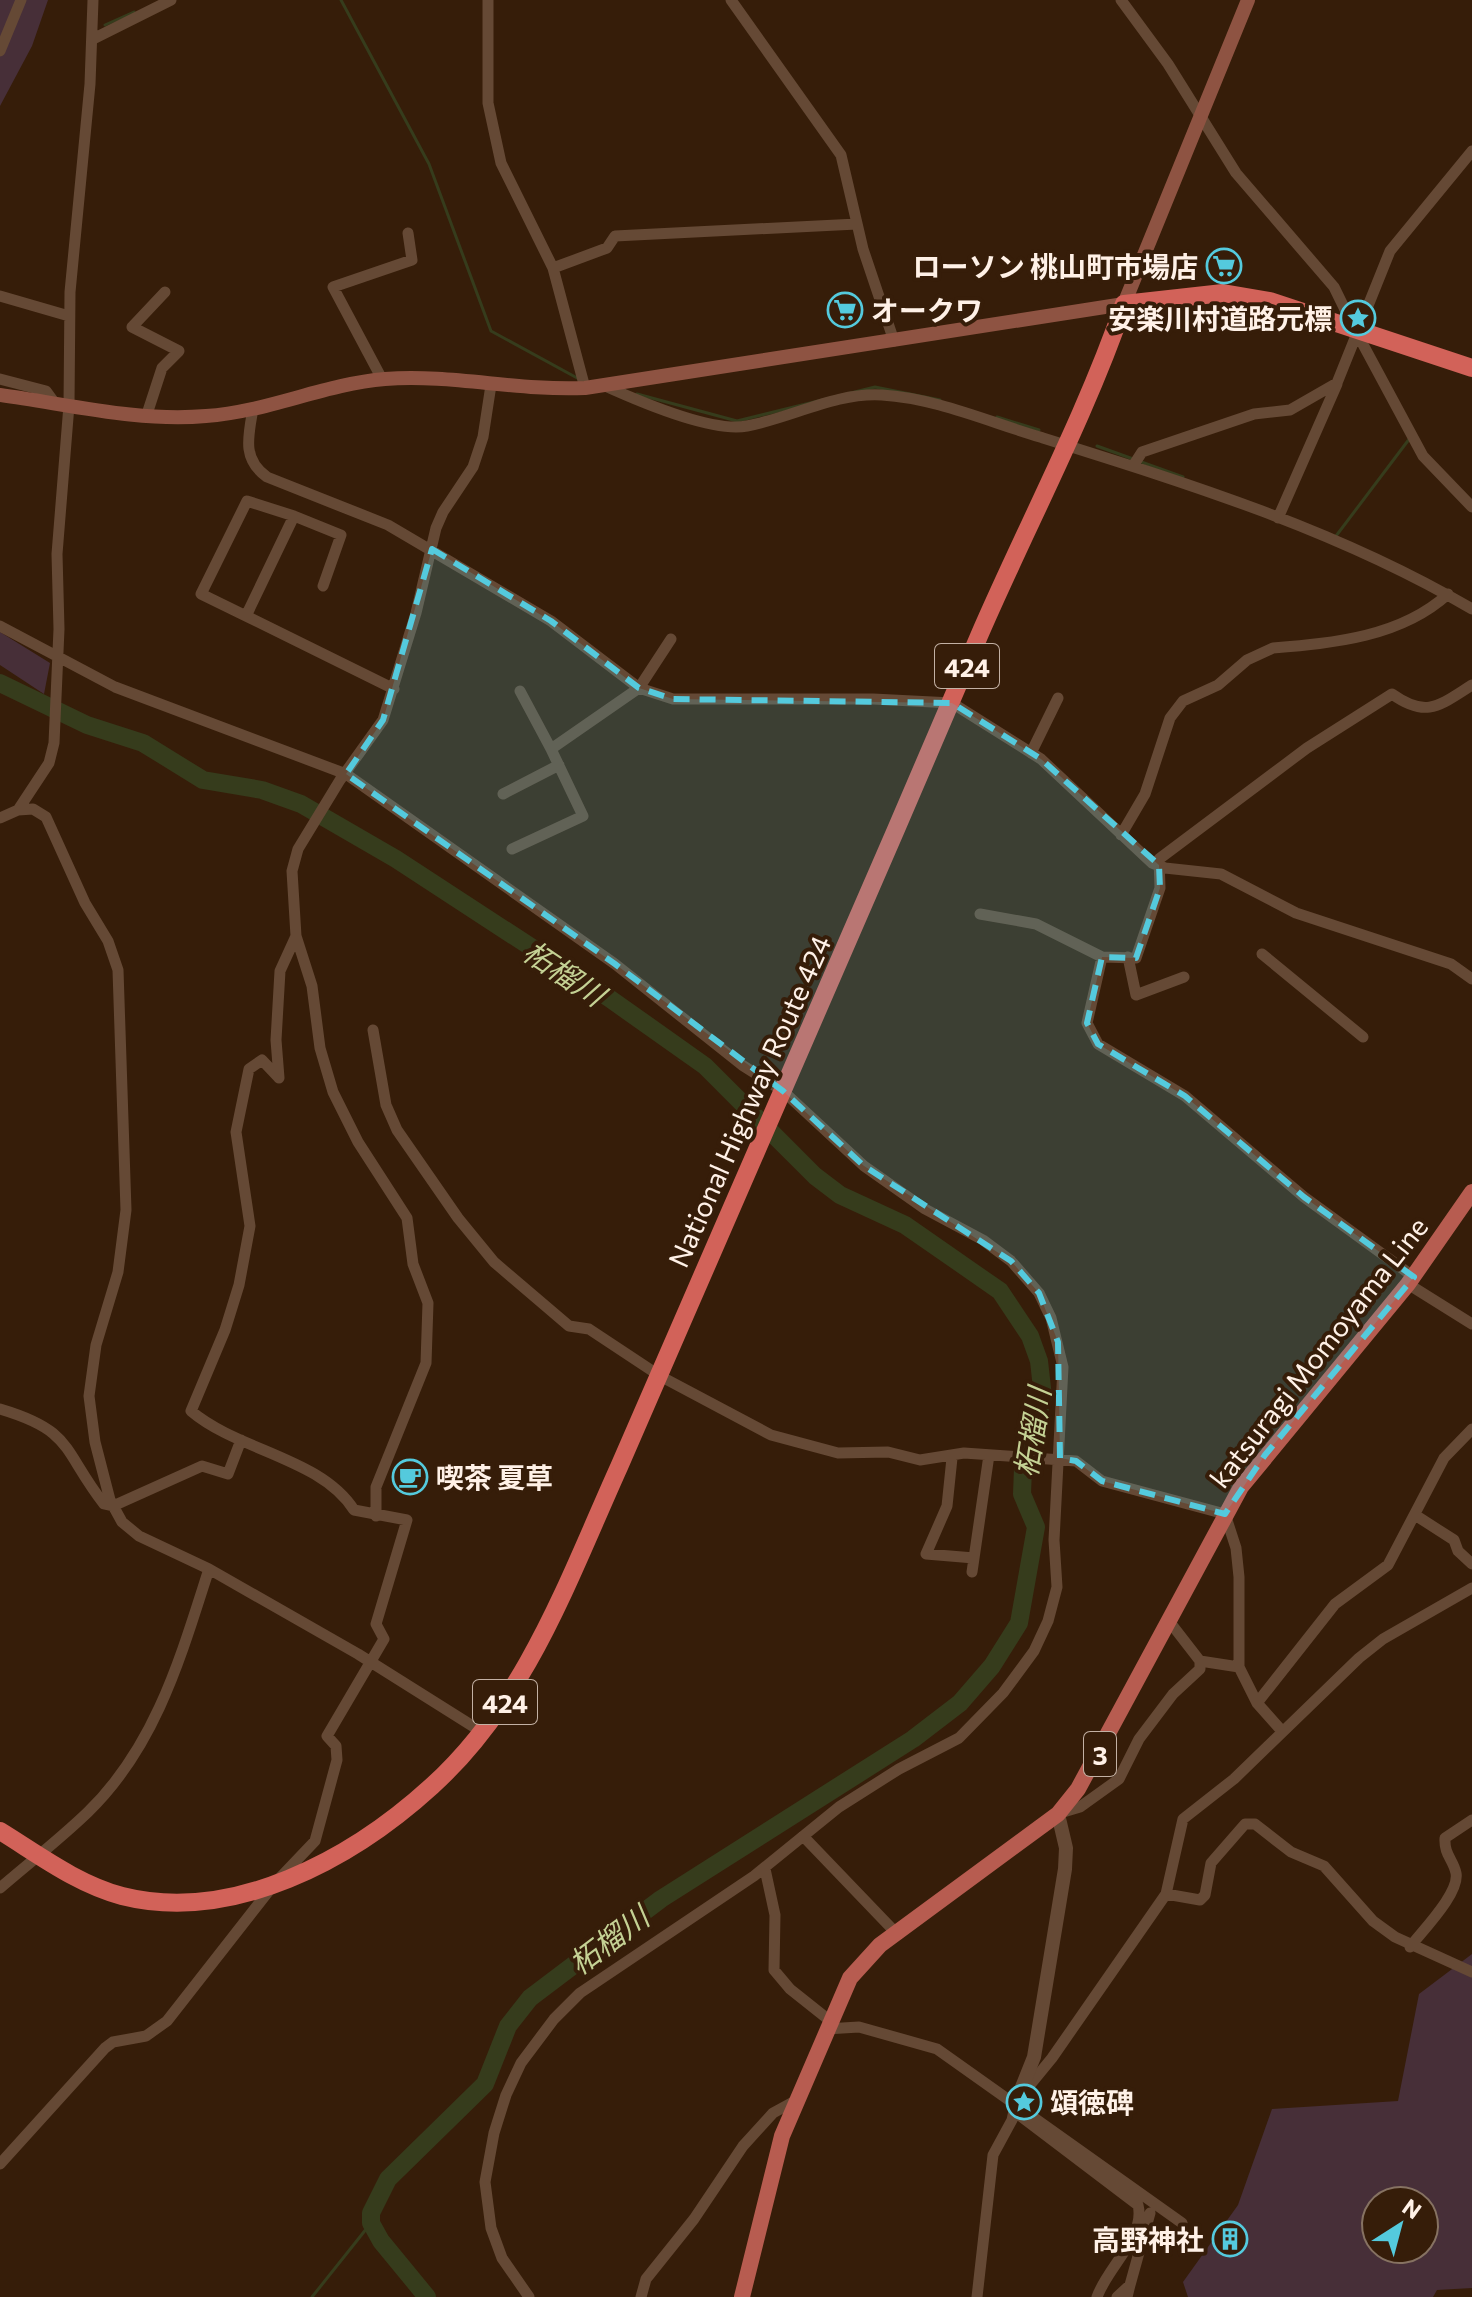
<svg xmlns="http://www.w3.org/2000/svg" width="1472" height="2297" font-family="Commissioner,'Noto Sans JP',sans-serif">
	<style>
		.green { fill: #472f38; fill-rule: evenodd }
		.lines { fill: none; stroke-linecap: round; stroke-linejoin: round }
		.stream { stroke: #363c1c; stroke-width: 3 }
		.river { stroke: #363c1c; stroke-width: 18 }
		.minor { stroke: #654935; stroke-width: 11 }
		.tertiary { stroke: #654935; stroke-width: 14 }
		.secondary { stroke: #8e5342; stroke-width: 14 }
		.primary { stroke: #b75c50; stroke-width: 16 }
		.trunk { stroke: #d26259; stroke-width: 18 }
		.marked { fill: #54cadd; fill-opacity: 0.2; stroke: #54cadd; stroke-width: 6; stroke-dasharray: 16 10; stroke-linejoin: round }
		.labels { text-anchor: middle; dominant-baseline: central; stroke-width: 8; stroke-linejoin: round; paint-order: stroke }
		.shield { fill: #361d09; stroke: #c3b1a4; stroke-width: 2 }
		.shield-label { font-size: 26px; font-weight: bold; fill: #fff1e7 }
		.poi-label { font-size: 28px; font-weight: bold; fill: #fff1e7; stroke: #361d09; text-anchor: end }
		.street-label { font-size: 28px; fill: #fff1e7; stroke: #361d09 }
		.water-label { font-size: 30px; font-style: italic; fill: #c4d194; stroke: #361d09 }
	</style>
	<rect width="100%" height="100%" fill="#361d09"/>
	<path class="green" d="M0,0H48L32,46L0,106Z
		M0,632L50,663L44,694L0,665Z
		M1472,1954V2288L1437,2290L1433,2297H1188L1183,2282L1238,2205L1272,2109L1398,2101L1419,1994ZM1376,2201H1424V2249H1376Z"/>
	<g class="lines">
		<path class="stream" d="M341,0L429,164L491,331L579,379
			M105,25L134,12
			M637,394L737,421L875,387L940,400
			M997,417L1039,430
			M1097,446L1183,477
			M1336,536L1410,438
			M312,2297L371,2223"/>
		<path class="river" d="M0,683L87,725L143,743L203,780L262,790L301,804L396,859L609,998L705,1066L815,1176L840,1195L905,1225L1000,1291L1030,1336L1039,1361L1043,1397L1023,1468L1022,1494L1036,1527L1019,1623L992,1666L960,1703L913,1739L661,1899L530,1998L508,2026L485,2084L388,2179L371,2213V2223L381,2241L427,2297"/>
		<path class="minor" d="M488,0V103L501,163L553,268L585,388
			M731,0L841,155L863,249L894,341
			M1121,0L1168,64L1236,173L1334,287L1354,328
			M93,39L171,0
			M0,51L21,0
			M553,268L607,248L615,236L857,224
			M0,296L69,316
			M1359,337L1423,456L1472,507
			M0,379L46,391L54,402
			M382,379L333,287L412,260L408,233
			M603,385C636,400 712,433 747,426C791,418 836,392 882,395C935,398 989,422 1040,437C1187,483 1338,530 1472,609
			M253,409C248,437 242,459 267,477L388,525L551,621L639,688L673,699H873L952,703L1041,759L1152,863L1165,868L1221,874L1296,913L1451,964L1472,979
			M147,414L162,368L179,351L132,327L165,292
			M1133,466L1142,452L1254,414L1290,410L1337,383L1390,251L1472,151
			M294,516L341,535L323,586
			M1278,518L1337,384
			M246,616L201,594L247,501L294,516L246,616L394,689
			M0,626L115,687L346,774L615,964L742,1065L783,1091L864,1166L925,1209L983,1240L1011,1261L1039,1293L1051,1318L1063,1367L1054,1540L1057,1587L1048,1621L1034,1651L1003,1693L959,1738L899,1769L839,1807L754,1876L580,1993L554,2019L521,2063L506,2095L494,2133L485,2182L491,2228L502,2258L529,2297
			M520,691L551,749
			M1031,753L1058,698
			M503,794L559,765
			M18,810L33,809L46,817L85,903L108,941L118,970L126,1210L118,1272L96,1345L89,1396L95,1442L110,1500L122,1522L139,1536L209,1569L358,1654L482,1732
			M0,818L18,810L49,763L54,743L59,629L57,554L69,405L70,292L90,84L93,0
			M1121,835L1145,794L1170,718L1183,701L1218,685L1247,660L1273,648C1334,643 1401,637 1448,594
			M512,849L583,816L551,749L639,688L671,639
			M980,914L1036,924L1102,957
			M1262,954L1363,1037
			M1128,957L1136,995L1184,977
			M373,1030L386,1105L397,1130L458,1218L494,1262L569,1326L589,1329L660,1376L771,1435L838,1453L888,1452L920,1460L964,1453L1076,1461L1102,1481L1225,1514L1236,1548L1239,1577V1667L1257,1703L1281,1730
			M279,1078L276,1040L280,971L296,936
			M1414,1277L1304,1197L1185,1096L1098,1044L1087,1023L1102,957L1136,958L1160,888L1159,859L1307,748L1392,694C1427,719 1440,705 1472,685
			M1408,1284L1472,1324
			M0,1409C74,1431 62,1450 104,1504L113,1506L202,1466L228,1474L241,1440
			M952,1458L947,1506L926,1554L974,1558
			M1415,1515L1454,1540L1458,1551L1472,1564
			M376,1516V1487L426,1363L428,1303L413,1264L407,1218L358,1142L333,1092L320,1048L312,986L296,936L292,871L298,849L340,780L383,720L416,613L436,528L443,512L473,467L483,437L491,385
			M972,1572L989,1455
			M1169,1621L1200,1661L1239,1667
			M1257,1703L1335,1604L1388,1565L1444,1458L1472,1429
			M1060,1813L1080,1807L1119,1779L1139,1739L1173,1694L1200,1669V1661
			M803,1836L897,1934
			M765,1869L775,1915L774,1970L790,1989L829,2020
			M0,1888C29,1863 60,1839 88,1812C156,1746 181,1656 209,1569
			M1166,1894L1200,1900L1205,1895L1211,1863L1245,1824H1255L1291,1852L1324,1866L1373,1921L1395,1937L1472,1972
			M1410,1947C1422,1931 1460,1893 1456,1873C1453,1859 1444,1855 1445,1838L1472,1820
			M826,2029L859,2027L937,2049L1182,2223
			M1014,2111L1138,2205C1146,2236 1107,2268 1097,2297
			M0,2164L105,2048L113,2042L146,2036L167,2021L275,1883L315,1841L337,1760L336,1746L327,1736L384,1639L376,1624L407,1520L354,1510C321,1458 238,1451 191,1411L225,1330L239,1285L250,1226L236,1132L249,1069L262,1060L279,1078
			M1130,2285L1150,2213
			M641,2297L646,2279L694,2219L743,2146L773,2113L795,2101
			M977,2297L993,2155L1012,2120L1016,2102L1052,2058L1166,1894L1183,1819L1234,1779L1359,1658L1383,1639L1472,1588
			M1117,2297L1130,2285L1127,2297"/>
		<path class="tertiary" d="M1016,2102L1034,2057L1065,1869L1066,1848L1058,1814"/>
		<path class="secondary" d="M0,395C67,404 138,422 206,416C267,412 324,384 385,379C452,374 517,391 585,388L1124,304L1248,0"/>
		<path class="primary" d="M742,2297L782,2136L850,1978L880,1945L1058,1814L1078,1789L1241,1487L1408,1284L1472,1192"/>
		<path class="trunk" d="M0,1831C39,1855 77,1884 122,1896C233,1924 352,1859 432,1786C526,1701 568,1580 619,1467C666,1360 712,1252 759,1145C834,975 906,806 979,636C1027,525 1085,417 1124,304L1223,293L1270,301L1472,368"/>
	</g>
	<path class="marked" d="M432,549L551,621L639,688L673,699L952,703L1041,759L1159,865L1160,888L1136,958L1102,957L1087,1023L1098,1044L1185,1096L1304,1197L1414,1277L1265,1455L1225,1514L1102,1481L1076,1461L1060,1458L1058,1342L1039,1293L1011,1261L864,1166L783,1091L615,964L346,774L383,720Z"/>
	<defs>
		<g id="supermarket-ring" transform="scale(1.8)"><circle r="9.5" fill="#361d09" stroke="#54cadd" stroke-width="1.5"/><path d="M-6-5.5h2.5l.6 2H6L4.5 2H-2.5L-4.4-4H-6ZM-1.5 3.2a1.3 1.3 0 1 0 .1 0ZM3 3.2a1.3 1.3 0 1 0 .1 0Z" fill="#54cadd"/></g>
		<g id="sight-ring" transform="scale(1.8)"><circle r="9.5" fill="#361d09" stroke="#54cadd" stroke-width="1.5"/><path d="M0-6L1.8-2.2L6-1.7L2.9 1.2L3.7 5.4L0 3.3L-3.7 5.4L-2.9 1.2L-6-1.7L-1.8-2.2Z" fill="#54cadd"/></g>
		<g id="cafe-ring" transform="scale(1.8)"><circle r="9.5" fill="#361d09" stroke="#54cadd" stroke-width="1.5"/><path d="M-5.5-4.5H6V0H3Q3 3.5 0 3.5H-2.5Q-5.5 3.5-5.5 0ZM3-3.2v2h1.7v-2ZM-6 4.5H4V6H-6Z" fill="#54cadd"/></g>
		<g id="building-ring" transform="scale(1.8)"><circle r="9.5" fill="#361d09" stroke="#54cadd" stroke-width="1.5"/><path d="M-4-6H4V6H1V3H-1V6H-4ZM-2.5-4.3h1.7v1.8h-1.7ZM.8-4.3h1.7v1.8H.8ZM-2.5-1h1.7V.8h-1.7ZM.8-1h1.7V.8H.8Z" fill="#54cadd"/></g>
	</defs>
	<g fill-rule="evenodd">
		<use href="#supermarket-ring" x="1224" y="266"/>
		<use href="#supermarket-ring" x="845" y="310"/>
		<use href="#sight-ring" x="1358" y="318"/>
		<use href="#cafe-ring" x="410" y="1477"/>
		<use href="#sight-ring" x="1024" y="2102"/>
		<use href="#building-ring" x="1230" y="2239"/>
	</g>
	<g class="labels">
		<g class="shield">
			<rect x="935" y="644" width="64" height="44" rx="6"/>
			<rect x="473" y="1680" width="64" height="44" rx="6"/>
			<rect x="1084" y="1732" width="32" height="44" rx="6"/>
		</g>
		<g class="shield-label">
			<text x="967" y="666">424</text>
			<text x="505" y="1702">424</text>
			<text x="1100" y="1754">3</text>
		</g>
		<g class="poi-label">
			<text x="1198" y="266">ローソン 桃山町市場店</text>
			<text x="871" y="310" text-anchor="start">オークワ</text>
			<text x="1332" y="318">安楽川村道路元標</text>
			<text x="436" y="1477" text-anchor="start">喫茶 夏草</text>
			<text x="1050" y="2102" text-anchor="start">頌徳碑</text>
			<text x="1204" y="2239">高野神社</text>
		</g>
		<g class="street-label">
			<text transform="translate(749 1101) rotate(-66)">National Highway Route 424</text>
			<text transform="translate(1318 1352) rotate(-52)">katsuragi Momoyama Line</text>
		</g>
		<g class="water-label">
			<text transform="translate(565 972) rotate(34)">柘榴川</text>
			<text transform="translate(1031 1432) rotate(-81)">柘榴川</text>
			<text transform="translate(608 1939) rotate(-37)">柘榴川</text>
		</g>
	</g>
	<g transform="translate(1400 2225) rotate(36)"><circle r="38" fill="#361d09" stroke="#867262" stroke-width="2"/>
	<path d="M0-6L14 30L0 20L-14 30Z" fill="#54cadd"/>
	<text y="-12" font-size="22" font-weight="bold" text-anchor="middle" fill="#fff1e7">N</text>
	</g>
</svg>
